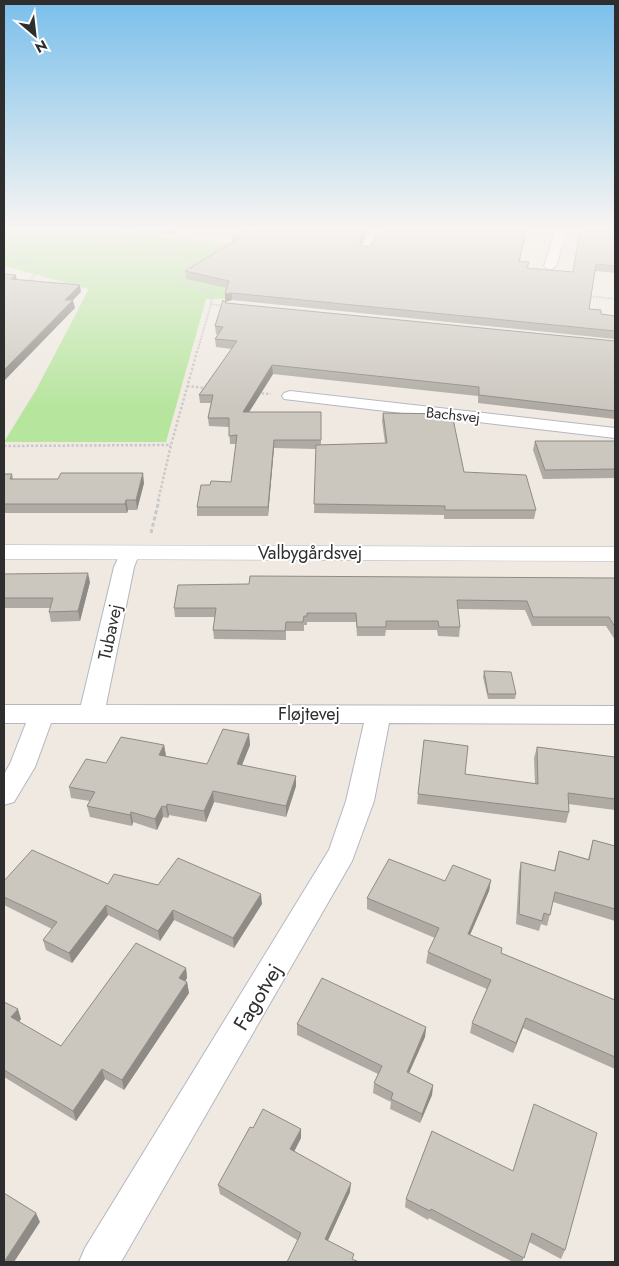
<svg xmlns="http://www.w3.org/2000/svg" width="619" height="1266" font-family="Jost,sans-serif">
	<style>
		.green { fill: #b6e59e }
		.lines { fill: none; stroke-linecap: round; stroke-linejoin: round }
		.minor-casing { stroke: #b4b7c1; stroke-width: 2 }
		.tertiary-casing { stroke: #b4b7c1; stroke-width: 1 }
		.path-far2 { stroke: #c9c9c9; stroke-width: 2; stroke-dasharray: 2 1; stroke-linecap: butt }
		.path-far1 { stroke: #c9c9c9; stroke-width: 2.5; stroke-dasharray: 2.5 2; stroke-linecap: butt }
		.path { stroke: #c9c9c9; stroke-width: 3; stroke-dasharray: 4 2.5; stroke-linecap: butt }
		.minor { fill: #fff; fill-rule: evenodd }
		.tertiary { fill: #fff; fill-rule: evenodd }
		.wall { fill: #afaba4 }
		.shaded-wall { fill: #8e8b86 }
		.building { fill: #cbc7bf; stroke: #8e8b86 }
		.labels { text-anchor: middle; dominant-baseline: central; stroke-width: 4; stroke-linejoin: round; paint-order: stroke }
		.far-street-label { font-size: 15px; fill: #2e2e2e; stroke: #fff }
		.street-label { font-size: 18px; fill: #2e2e2e; stroke: #fff }
		.near-street-label { font-size: 21px; fill: #2e2e2e; stroke: #fff }
	</style>
	<rect width="100%" height="100%" fill="#efe9e1"/>
	<path class="green" d="M4,230H104L271,248L286,298L206,299L166,442H4L36,390L89,289L4,266Z"/>
	<g class="lines">
		<g class="minor-casing">
			<path id="minor" d="M372,230H383L370,251H362L360,248Z
				M555,230H567L556,266L550,270L544,266Z
				M290,391L615,428V438L284,399L282,396L284,393Z
				M130,546L137,548L140,552L134,567L106,705L615,706V724L389,723L374,801L352,861L121,1262H79L85,1248L329,850L346,801L364,723H51L35,767L14,802L4,805V774L10,764L26,723H4V705H81L114,567L123,548Z"/>
		</g>
		<g class="tertiary-casing">
			<path id="tertiary" d="M4,545L615,547V561L4,559Z"/>
		</g>
		<path class="path-far2" d="M57,230L205,261
			M4,251L38,266L39,270L27,283
			M168,253L197,230
			M202,261L187,267L178,278L189,286L212,291L211,304
			M587,296L615,299
			M198,349L211,304L224,306"/>
		<path class="path-far1" d="M187,386L206,388
			M257,393L271,394
			M4,446L171,445
			M158,501L171,445L198,348"/>
		<path class="path" d="M151,533L159,500"/>
		<use href="#minor" class="minor"/>
		<use href="#tertiary" class="tertiary"/>
	</g>
	<path class="wall" d="M125,230H179L173,235Z
		M237,230H369L361,243L362,246H370L379,230H527L519,261L529,262L528,268L573,272L615,230V273L595,271L589,309L601,314L615,316V339L232,300L225,302V294L227,288L186,279L185,271L232,242V236Z
		M226,303L615,341V419L478,403V396L273,374L249,412H321V445L385,443L382,421L383,413L464,472L536,510L534,519H444V515L314,513L316,449L274,448L268,516H197V507L210,485L231,482L236,444H230L229,427L209,426L208,418L211,403H200L199,395L232,349L216,347L215,339L218,334H216L215,326Z
		M535,441H615V478L543,479L533,450Z
		M4,474H12L13,479L144,483L137,510H128L127,513H4Z
		M4,574L90,582L80,621L51,622L49,612L50,608H4Z
		M615,578V640L606,626H532L525,610L458,609L460,627L459,637L438,636L437,630H386L385,636H357L356,622H307V625H304V631H286V640L214,639L213,630L215,617H175L174,608Z
		M484,671L516,694L515,699H488L483,677Z
		M249,734L250,745L242,765L296,786L286,817L214,802L206,822L169,815L168,818L163,817L157,830L133,822L132,826L90,817L87,806L90,801L71,798L69,787L106,763L164,745L166,756L207,764Z
		M424,740L465,774L535,784L534,758L537,747L615,757V810L568,804L569,812L566,823L417,804Z
		M593,840L615,846V921L553,902L547,926L541,924L539,931L516,924L519,872L521,862L554,871L559,851L588,859Z
		M491,880L489,891L470,935L501,953L615,1000V1069L523,1028L513,1053L470,1033L472,1023L487,989L426,963L428,952L435,938L367,909V898L445,881Z
		M4,881L158,885L262,904L234,948L174,920L160,941L108,915L72,963L46,950L43,940L52,929L4,905Z
		M186,968L187,978L185,982H187L189,993L124,1090L105,1079L76,1121L4,1077V1002L21,1019L19,1022L61,1046Z
		M297,1024L426,1027L425,1037L409,1073L433,1085L432,1095L420,1123L390,1109L391,1102L373,1093L374,1083L378,1074L297,1035Z
		M253,1128L301,1129V1138L294,1151L350,1192L328,1240H297L220,1194L218,1185Z
		M432,1131L565,1250L561,1259L529,1242L522,1262H513L429,1218L428,1220L405,1207L406,1199Z"/>
	<path class="shaded-wall" d="M173,230H179L173,235Z
		M365,230H369L358,247L359,240Z
		M526,230H527L518,268L519,261Z
		M16,275L17,282L11,279Z
		M80,285L81,292L66,307L65,300Z
		M232,293V300L225,302V294Z
		M73,300L75,308L4,381V370Z
		M272,365L273,374L244,420L243,412Z
		M274,440V448L268,516V507Z
		M143,473L144,483L137,510L136,500Z
		M126,500L128,510L127,513L125,504Z
		M88,573L90,582L80,621L78,611Z
		M249,734L250,745L238,775L237,764Z
		M164,745L166,756L159,755Z
		M296,776V786L286,817V806Z
		M213,791L214,802L206,822L204,811Z
		M167,804L169,815L168,818L166,807Z
		M162,806L163,817L157,830L155,819Z
		M131,812L133,822L132,826L130,815Z
		M491,880L489,891L466,944L468,934Z
		M261,894L262,904L234,948L233,938Z
		M106,905L108,915L72,963L69,953Z
		M173,910L174,920L160,941L158,931Z
		M186,968L187,978L180,989L179,978Z
		M187,982L189,993L124,1090L122,1080Z
		M18,1009L21,1019L15,1027L11,1017Z
		M526,1018L523,1028L513,1053L516,1043Z
		M426,1027L425,1037L405,1082L407,1072Z
		M102,1069L105,1079L76,1121L73,1111Z
		M433,1085L432,1095L420,1123L422,1114Z
		M301,1129V1138L291,1158L290,1149Z
		M351,1183L350,1192L325,1247V1239Z
		M36,1213L40,1222L14,1262H4Z"/>
	<path class="building" d="M237,230H365L359,240L362,246H370L379,230H526L519,261L529,262L527,268L573,272L580,230H615V266L596,264L589,309L601,310V314L615,316V331L232,293L225,294L229,281L185,271L241,237L232,236Z
		M4,274L16,275L11,279L80,285L65,300H73L4,370Z
		M223,300L226,303L615,341V411L479,395V387L272,365L243,412H321V440H274L268,507H197L201,485H210L211,481L231,482L237,435L229,436V418H208L213,395H199L237,341L215,339L223,327L215,326Z
		M383,413L452,414L464,472L526,475L536,510H445V506L314,504L316,445L387,443Z
		M535,441H615V469L545,470Z
		M61,473H143L136,500H126L125,504H4V474H12L10,479H58Z
		M88,573L78,611L49,612L53,598H4V574Z
		M250,576L615,578V627L609,617H533L527,601L457,600L460,627H439L438,621H386V627H357L356,613H307V616H304L303,622H286L285,631L213,630L216,608H174L178,585L249,584Z
		M484,671L511,672L516,694H488Z
		M223,729L249,734L237,764L296,776L286,806L213,791L204,811L167,804L166,807L162,806L155,819L131,812L130,815L87,806L95,792L69,787L86,759L106,763L121,737L164,745L159,755L207,764Z
		M424,740L468,746L465,774L538,784L537,747L615,757V799L568,793L569,812L418,794Z
		M593,840L615,846V909L555,892L550,915L544,913L542,921L519,914L521,862L555,871L559,851L589,860Z
		M32,850L108,884L114,874L158,885L178,858L261,894L233,938L173,910L158,931L106,905L69,953L43,940L57,922L4,897V881Z
		M389,859L445,881L453,865L491,880L468,934L502,948L501,953L615,1000V1057L526,1018L516,1043L472,1023L491,980L428,952L439,928L367,898Z
		M136,943L186,968L179,978L187,982L122,1080L102,1069L73,1111L4,1070V1002L18,1009L11,1017L61,1046Z
		M322,978L426,1027L407,1072L433,1085L422,1114L391,1099L393,1093L374,1083L382,1066L297,1024Z
		M534,1104L597,1133L565,1250L532,1233L524,1258L431,1209L430,1211L406,1199L432,1131L513,1171Z
		M263,1109L301,1129L290,1149L351,1183L325,1239L354,1254L352,1259L359,1262H287L301,1233L218,1185L250,1127L253,1128Z
		M4,1193L36,1213L4,1262Z"/>
	<linearGradient id="sky" x2="0" y2="1"><stop stop-color="#7abfeb"/><stop offset="0.56" stop-color="#f8f5f2"/><stop offset="1" stop-color="#f8f5f2" stop-opacity="0"/></linearGradient>
	<rect width="619" height="408" fill="url(#sky)"/>
	<g class="labels">
		<g class="far-street-label">
			<text transform="translate(453 415) rotate(6)">Bachsvej</text>
		</g>
		<g class="street-label">
			<text x="310" y="553">Valbygårdsvej</text>
			<text transform="translate(110 632) rotate(-78)">Tubavej</text>
			<text x="309" y="714">Fløjtevej</text>
		</g>
		<g class="near-street-label">
			<text transform="translate(258 997) rotate(-59)">Fagotvej</text>
		</g>
	</g>
	<rect width="619" height="1266" fill="none" stroke="#2e2e2e" stroke-width="10"/>
	<g transform="translate(35 35) rotate(152)" stroke="#ffffff" stroke-width="4" paint-order="stroke">
	<path d="M0-4L9 19L0 12L-9 19Z" fill="#2e2e2e"/>
	<text y="-8" font-size="14" font-weight="bold" text-anchor="middle" fill="#2e2e2e">N</text>
	</g>
</svg>
